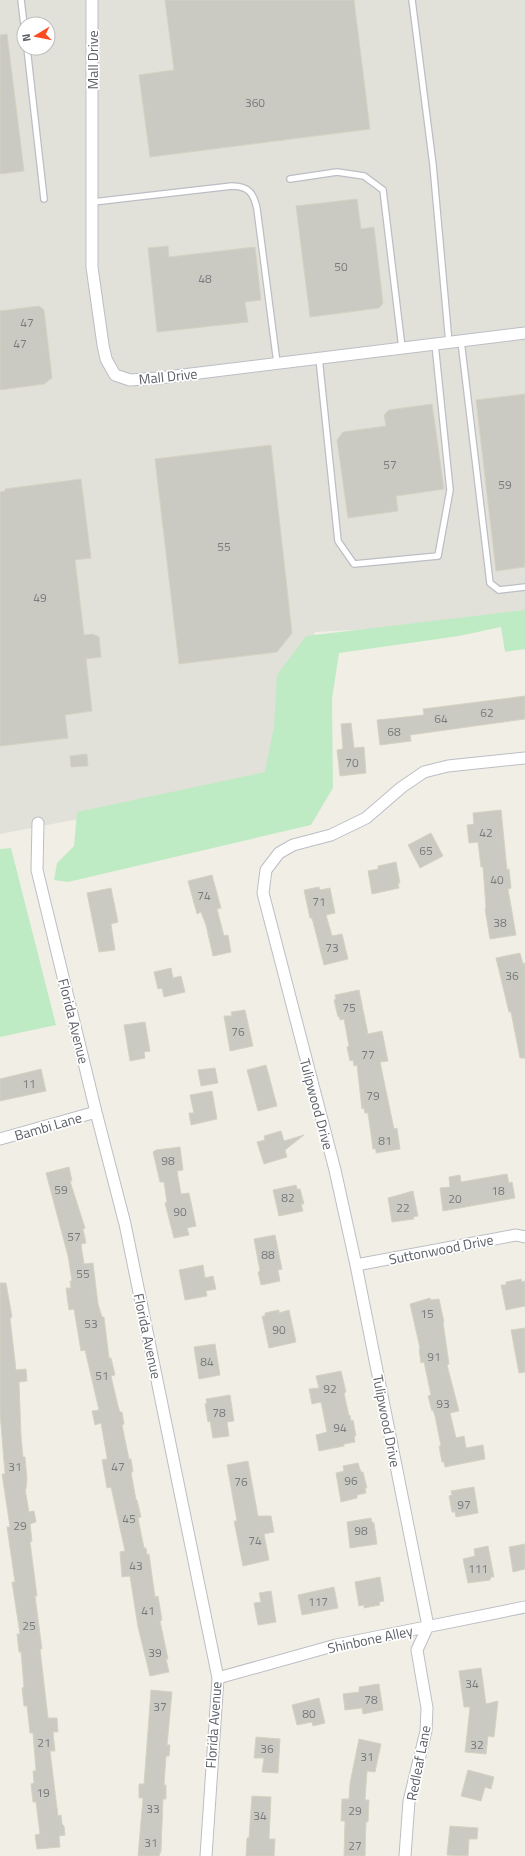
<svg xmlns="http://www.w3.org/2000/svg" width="525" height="1856" font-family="'Titillium Web',sans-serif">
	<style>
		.industrial { fill: #e1e1d9; fill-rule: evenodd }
		.green { fill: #bfebc4 }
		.building { fill: #cbcac2; stroke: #d6d2c2 }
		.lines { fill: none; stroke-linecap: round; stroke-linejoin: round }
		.lane-casing { stroke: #bcbec5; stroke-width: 8 }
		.street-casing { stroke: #bcbec5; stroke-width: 13 }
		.lane { stroke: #fff; stroke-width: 5.5 }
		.street { stroke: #fff; stroke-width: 11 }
		.labels { text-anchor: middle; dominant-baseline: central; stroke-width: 3.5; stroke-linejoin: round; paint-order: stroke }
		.number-label { font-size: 12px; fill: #787a7e }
		.street-label { font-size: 14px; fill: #5c6067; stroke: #fff }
	</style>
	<rect width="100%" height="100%" fill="#f1efe5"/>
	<path class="industrial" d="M0,0H525V621L315,632L287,779L0,834ZM24,24H48V48H24Z"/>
	<path class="green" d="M525,610V649L505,652L501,627L459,636L339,653L332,699L333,788L311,825L68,882L54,880L57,863L74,846L77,812L265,772L274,726L277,675L306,636Z
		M11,848L56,1025L0,1037V849Z"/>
	<path class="building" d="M165,0H354L370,129L150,157L139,75L174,70Z
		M7,34L24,171L0,174V35Z
		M357,199L361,229L374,227L383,303L379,308L310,317L296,206Z
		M168,246L169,257L255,247L261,300L245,302L248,322L157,332L148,248Z
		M39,306L44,310L52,378L44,384L0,390V311Z
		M525,394V567L496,571L476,400Z
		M432,404L444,489L396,496L398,511L348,518L337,440L343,432L386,426L384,415L389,410Z
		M271,445L292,633L277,652L179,664L155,459Z
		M81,479L91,558L75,560L84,635L93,634L99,637L101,657L86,659L92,711L65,715L68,738L0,746V492L5,491V489Z
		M525,696V719L410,735L411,741L380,745L377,720L424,715L423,709Z
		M351,723L354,748L364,747L366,773L340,776L337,750L343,749L341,724Z
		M87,754L88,766L71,767L70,756Z
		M501,810L507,870L509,869L511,888L508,889L516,935L490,939L485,909L486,908L483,867H481L478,842L469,843L467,825L474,824L473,813Z
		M431,833L443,856L420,868L408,845Z
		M396,862L400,883H398L399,888L372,894L368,871L378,869V866Z
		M212,875L221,908L217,909L224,936L228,935L231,952L213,956L206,925L201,912L197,914L188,881Z
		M319,887L320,890L330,888L335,913L326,915L332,936L342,934L348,959L324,965L312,918H310L304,890Z
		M111,888L118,922L111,924L115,950L99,952L87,893Z
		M520,953L523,964L525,963V1058H520L511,1012H509L496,958Z
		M171,968L173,978L181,976L185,992L164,997L162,988L158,989L154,972Z
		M359,990L368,1034L382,1031L388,1061L380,1062L394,1129L397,1128L400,1149L376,1153V1149H373L368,1113H365L364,1108L362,1109L357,1065L354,1066L353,1060L350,1061L347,1047L349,1046L344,1019L340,1020L339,1016L338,1017L334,1000L336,999L335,995Z
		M245,1010L253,1046L230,1051L224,1016H232L231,1012Z
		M145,1022L150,1051L144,1052L145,1058L130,1061L124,1025Z
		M266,1065L277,1106L258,1111L247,1070Z
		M215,1068L218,1083L201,1086L198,1070Z
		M41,1069L46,1091L0,1101V1079Z
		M212,1091L217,1119L191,1125L189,1113H194L190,1095Z
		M281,1131L284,1141L304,1135L285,1150L287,1157L264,1164L257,1142L265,1140L264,1136Z
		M180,1147L183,1170L177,1171L181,1194L189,1193L196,1226L187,1228L189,1235L174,1238L165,1203L167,1202L164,1182H160L153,1152L156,1150Z
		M69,1167L72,1181H70L85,1228L83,1229L86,1243L81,1244L84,1264L93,1263L98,1304L102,1317H104L109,1358H111L115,1375L111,1376L118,1406L120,1412H122L124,1424L122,1425L129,1459H131L133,1472H131L136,1500H137L141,1517L138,1518L144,1548H146L147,1555L149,1554L155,1597L158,1596L162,1620L160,1621L168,1659H166L169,1672L150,1676L138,1627L130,1576L122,1577L120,1552L125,1551L111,1487L107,1488L102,1460L107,1459V1457L101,1423L95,1425L92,1411L99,1410L85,1350L81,1351L74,1309L69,1310L66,1288H71L70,1281H72L68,1256L46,1173Z
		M507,1174L509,1183L512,1182L515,1198L443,1211L440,1188L450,1187L449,1177L460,1175L461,1182Z
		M296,1185L297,1189H300L304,1204H301L303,1211L279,1216L273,1190Z
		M413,1191L418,1216L413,1217L414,1219L392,1222L388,1198Z
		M275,1235L282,1269L278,1270L280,1281L261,1285L258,1272L260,1271L254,1239Z
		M203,1265L205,1278L213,1276L216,1289L206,1291L207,1296L185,1300L179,1270Z
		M521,1279L522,1282L525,1281V1306L506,1310L501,1285H506V1282Z
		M0,1283H6L12,1317L10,1318L16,1370L26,1369L27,1381L19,1382L21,1436L23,1457H25L27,1479L26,1489H25L29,1512L34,1511L36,1522L30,1524L32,1541L30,1542L37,1596H35L42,1649H40L48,1718H57L58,1732H53L55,1751H50L58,1816L61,1815L62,1824L64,1826L65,1835L59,1836L60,1847L37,1849L35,1835L40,1834L36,1802H33L31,1784L34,1783L33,1771H36L33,1733H30L27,1706H24L22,1688L24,1687L21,1652H19L17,1634H20L12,1582H15L7,1527H10L2,1474H5L0,1413Z
		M430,1298L431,1300L439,1299L444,1322H443L449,1364L447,1365L459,1411L450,1413L456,1438L464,1436L466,1448L483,1445L485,1459L445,1467L444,1462H442L439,1446H441L435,1416L433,1410L432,1411L428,1396L431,1395L424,1362L421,1363L419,1349L420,1348L410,1304Z
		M279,1310V1313L289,1310L296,1342L269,1348L262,1316H265V1313Z
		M525,1328V1372L519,1373L511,1330Z
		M215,1344L220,1375L199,1379L194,1347Z
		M341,1371L346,1392L344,1393L349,1416L350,1415L351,1421L353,1420L356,1436H354L355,1442L344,1444V1446L319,1451L316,1435L327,1432L321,1402L312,1404L309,1389L319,1388L316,1376Z
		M230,1395L234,1421L227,1422L229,1436L213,1438L210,1421L208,1422L205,1404L207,1403L206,1399Z
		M248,1461L258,1516H271L274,1532L264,1534L269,1560L243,1566L234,1521H237L227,1465Z
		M358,1463L361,1472H363L367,1488H365L366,1493L357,1495V1498L341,1502L336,1473L344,1471L343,1466Z
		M474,1487L478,1513L456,1517L455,1512H452L449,1496L452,1495L451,1491Z
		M371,1518L372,1522L374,1523L377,1544L350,1548L347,1522Z
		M525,1544V1569L513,1572L509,1547Z
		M488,1546L494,1577H491L490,1580L468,1583L463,1559L475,1556L474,1549Z
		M380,1577L384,1601L379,1602L380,1605L364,1608V1605L359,1606L355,1582Z
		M334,1587L338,1608L302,1615L298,1595Z
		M271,1591L276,1622L258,1625L254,1603L261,1602L259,1593Z
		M481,1668L486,1704L498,1701L494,1737L488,1736L486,1754L465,1752L470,1707H464L459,1671Z
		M379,1684L383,1710L363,1714L362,1708L345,1710L343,1694L359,1692V1687Z
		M151,1690L172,1692L167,1745H170L169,1756H166L164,1785H166V1799H163L161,1851L159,1856H138L143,1798H139V1784H144Z
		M319,1698L325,1723L313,1726L312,1722L297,1725L292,1705Z
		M256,1737L280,1739L278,1773L262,1772L264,1758H254Z
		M359,1739L381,1744L375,1772L367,1771L365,1800H369L368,1822H366L365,1856H344L345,1821H341L342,1799H349L350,1783Z
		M468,1770L494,1777L491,1789L485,1787L481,1801L461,1796Z
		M252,1796L271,1797L269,1839H275L274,1856H246L247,1838H249Z
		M450,1826L478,1828L477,1839H469L468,1856L447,1855Z"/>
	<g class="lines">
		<g class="lane-casing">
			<path id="lane" d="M21,0L24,25
				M412,0L433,165L449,343
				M27,48L44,199
				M290,179L337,172L364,176L383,190L402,348
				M93,202L232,186C249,186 254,194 257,209L277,363
				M461,341L490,583L499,590L525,587
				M319,358L338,541L354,564L438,556L450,490L435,344"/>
		</g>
		<g class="street-casing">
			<path id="street" d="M92,0V267L103,345L106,359L115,375L130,380L158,378L525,333
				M38,823L37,870L96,1112L125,1224L218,1678L206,1856
				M0,1139L96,1112
				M356,1265L516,1235L525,1237
				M218,1678L336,1645L525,1607
				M405,1856L409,1801L426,1731L427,1708L417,1650L428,1626L356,1265L335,1170L263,893L266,870L279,853L293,845L331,835L366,818L402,787L424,772L448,766L525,758"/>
		</g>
		<use href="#lane" class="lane"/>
		<use href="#street" class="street"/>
	</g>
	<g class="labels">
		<g class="number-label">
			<text x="255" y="102">360</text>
			<text x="341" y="266">50</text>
			<text x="205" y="278">48</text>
			<text x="27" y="322">47</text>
			<text x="20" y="343">47</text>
			<text x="390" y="464">57</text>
			<text x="505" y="484">59</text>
			<text x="224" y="546">55</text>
			<text x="40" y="597">49</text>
			<text x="487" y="712">62</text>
			<text x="441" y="718">64</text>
			<text x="394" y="731">68</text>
			<text x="352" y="762">70</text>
			<text x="486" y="832">42</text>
			<text x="426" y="850">65</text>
			<text x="497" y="879">40</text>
			<text x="204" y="895">74</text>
			<text x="319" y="901">71</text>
			<text x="500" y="922">38</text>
			<text x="332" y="947">73</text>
			<text x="512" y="975">36</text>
			<text x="349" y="1007">75</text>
			<text x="238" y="1031">76</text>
			<text x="368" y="1054">77</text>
			<text x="29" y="1083">11</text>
			<text x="373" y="1095">79</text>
			<text x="385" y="1140">81</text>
			<text x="168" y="1160">98</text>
			<text x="61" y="1189">59</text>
			<text x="498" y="1190">18</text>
			<text x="288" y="1197">82</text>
			<text x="455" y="1198">20</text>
			<text x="403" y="1207">22</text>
			<text x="180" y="1211">90</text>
			<text x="74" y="1236">57</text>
			<text x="268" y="1254">88</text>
			<text x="83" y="1273">55</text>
			<text x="427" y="1313">15</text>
			<text x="91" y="1323">53</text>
			<text x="279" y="1329">90</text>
			<text x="434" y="1356">91</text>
			<text x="207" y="1361">84</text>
			<text x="102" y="1375">51</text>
			<text x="330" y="1388">92</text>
			<text x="443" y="1403">93</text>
			<text x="219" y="1412">78</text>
			<text x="340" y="1427">94</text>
			<text x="15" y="1466">31</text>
			<text x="118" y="1466">47</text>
			<text x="351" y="1480">96</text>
			<text x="241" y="1481">76</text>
			<text x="464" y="1504">97</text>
			<text x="129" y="1518">45</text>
			<text x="20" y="1525">29</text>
			<text x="361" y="1530">98</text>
			<text x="255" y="1540">74</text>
			<text x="136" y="1565">43</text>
			<text x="478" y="1568">111</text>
			<text x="318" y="1601">117</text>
			<text x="148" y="1610">41</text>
			<text x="29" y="1625">25</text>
			<text x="155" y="1652">39</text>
			<text x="472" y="1683">34</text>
			<text x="371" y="1699">78</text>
			<text x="160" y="1706">37</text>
			<text x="309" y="1713">80</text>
			<text x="44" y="1742">21</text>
			<text x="477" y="1744">32</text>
			<text x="267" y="1748">36</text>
			<text x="367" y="1756">31</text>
			<text x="43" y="1792">19</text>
			<text x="153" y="1808">33</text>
			<text x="355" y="1810">29</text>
			<text x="260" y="1815">34</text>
			<text x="151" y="1842">31</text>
			<text x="355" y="1845">27</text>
		</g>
		<g class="street-label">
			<text transform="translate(92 60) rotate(-90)">Mall Drive</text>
			<text transform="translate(168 376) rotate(-6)">Mall Drive</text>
			<text transform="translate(74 1021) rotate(76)">Florida Avenue</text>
			<text transform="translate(317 1104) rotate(75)">Tulipwood Drive</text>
			<text transform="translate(48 1126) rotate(-16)">Bambi Lane</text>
			<text transform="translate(441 1249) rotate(-11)">Suttonwood Drive</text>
			<text transform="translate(148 1336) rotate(78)">Florida Avenue</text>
			<text transform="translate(387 1421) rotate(79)">Tulipwood Drive</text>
			<text transform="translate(370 1639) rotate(-12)">Shinbone Alley</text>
			<text transform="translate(213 1725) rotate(-86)">Florida Avenue</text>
			<text transform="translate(418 1763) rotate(-79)">Redleaf Lane</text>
		</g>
	</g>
	<g transform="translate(36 36) rotate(260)"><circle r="19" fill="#ffffff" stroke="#bebfc2"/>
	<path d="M0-3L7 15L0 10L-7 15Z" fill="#fc4c20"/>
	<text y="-6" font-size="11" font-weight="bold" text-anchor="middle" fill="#5c6067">N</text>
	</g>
</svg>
